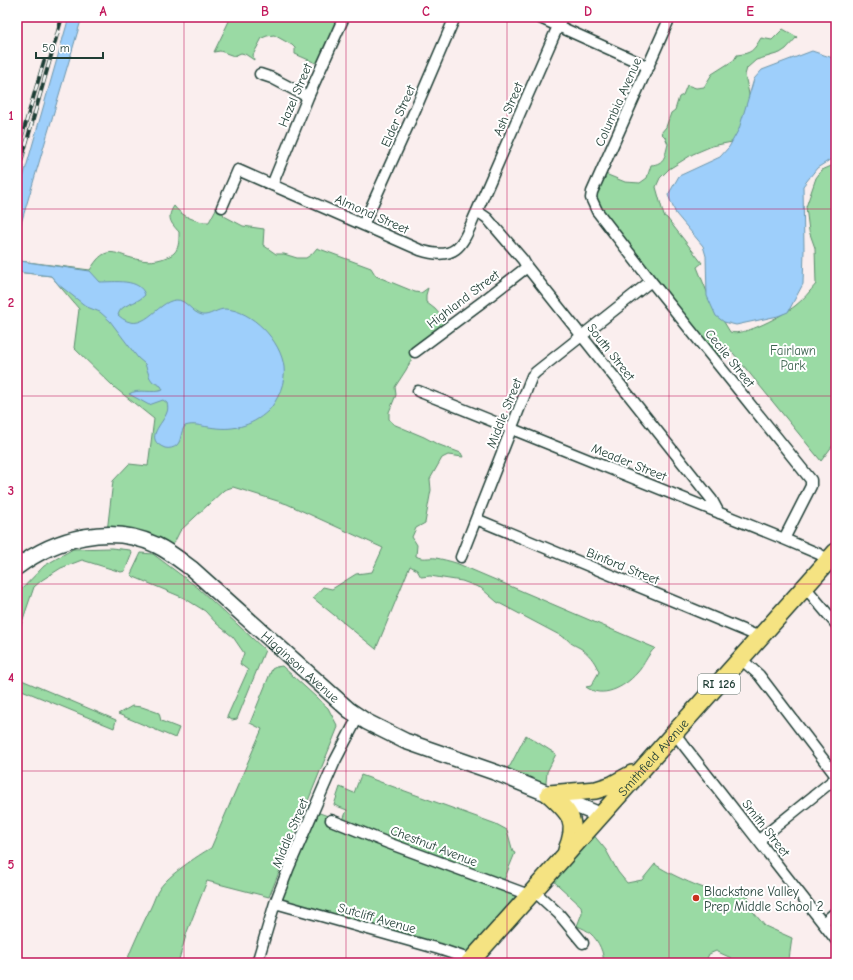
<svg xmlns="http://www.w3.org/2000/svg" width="853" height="980" font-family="'Comic Neue',sans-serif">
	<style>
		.green { fill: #9adaa4; stroke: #5c8c6c }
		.water { fill: #9ecffb; stroke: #6b95ab }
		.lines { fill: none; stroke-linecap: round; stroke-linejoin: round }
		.street-casing { stroke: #1f3d34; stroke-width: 13 }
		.secondary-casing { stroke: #1f3d34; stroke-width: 18 }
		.primary-casing { stroke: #1f3d34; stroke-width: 20 }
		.street { stroke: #fff; stroke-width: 10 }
		.secondary { stroke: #fff; stroke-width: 15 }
		.primary { stroke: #f5e382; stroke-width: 17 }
		.rail-casing { stroke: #1f3d34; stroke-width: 4 }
		.rail { stroke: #fff; stroke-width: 2.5; stroke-dasharray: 8; stroke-linecap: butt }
		.grid { fill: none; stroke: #c2185b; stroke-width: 1; stroke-opacity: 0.55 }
		.poi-dot { fill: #c8321e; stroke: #fff; stroke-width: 1.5 }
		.labels { text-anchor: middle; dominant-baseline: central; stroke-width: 4; stroke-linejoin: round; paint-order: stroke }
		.shield { fill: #fff; stroke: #627771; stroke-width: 1 }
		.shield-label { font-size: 12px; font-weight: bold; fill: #1f3d34 }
		.street-label { font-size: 13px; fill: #1f3d34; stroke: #fff }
		.park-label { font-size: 13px; fill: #3e6450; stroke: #fff }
		.poi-label { font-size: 13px; fill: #1f3d34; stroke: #fff; text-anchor: start }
		.neatline { fill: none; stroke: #c2185b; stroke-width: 1.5 }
		.grid-label { font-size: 13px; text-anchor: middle; font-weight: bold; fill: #c2185b }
	</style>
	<rect width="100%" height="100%" fill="#faeeee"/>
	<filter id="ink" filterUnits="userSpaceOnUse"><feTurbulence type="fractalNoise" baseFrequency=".025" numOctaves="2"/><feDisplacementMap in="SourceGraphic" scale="8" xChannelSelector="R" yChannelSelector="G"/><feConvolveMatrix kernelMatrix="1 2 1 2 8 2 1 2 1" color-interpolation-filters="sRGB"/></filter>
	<g filter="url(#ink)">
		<path class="green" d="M231,17H344L323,66L295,54V48L292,45L274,35L267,36L262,38L253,55L254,60L245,54L241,53L234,56L220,51L214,52Z
			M783,29L797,37L786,49L780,53L756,60L747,68L745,75L749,94L750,121L732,142L712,146L693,154L669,169L660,178L656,187L664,216L667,218L702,263L697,267L709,297L730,332C744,337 783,315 795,306C803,300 810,291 816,284L815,248L809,231L806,207L816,178L822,170L836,164V441L821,461L729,348L721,354L719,358L716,356L592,199L603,173L625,182L640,183L647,178L651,165C665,164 665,155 668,144L665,137L661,133L666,127L671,113L675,110L679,97L683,95L687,85L696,88L704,87L712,74L734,60L737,55C752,53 753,51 761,38L772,40Z
			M174,206C181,216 198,223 209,222L216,209L221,208L224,216L243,226L264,229L263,245L276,254H284L297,258H306L312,254L317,248L371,268L376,276L415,292L421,293L428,288L426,295V302L435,309L449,325L416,351L406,370L395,387L396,395L389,412V419L393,424L424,437L437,444L461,453L463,457L448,455L442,458L430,479L431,490L425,523L416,528L412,537L417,545L416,556C422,560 429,557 436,558C441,559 450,561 456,563L655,648C647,655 644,666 637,673C624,688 602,699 586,687L591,686L599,672C596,664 591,656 583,650C578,646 571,645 567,639L497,602L481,588L462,581L430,576L421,577L417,570L410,566L376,649L313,598L323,587L332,589L356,574L372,572L383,548L287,504L233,487L224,490L180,531L170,551L107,532L113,481L129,464L148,466L154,419L114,387L74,348L79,309L51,276L17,272V259L20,261L90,270C94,264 99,255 107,253C113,251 122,255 128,257C142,261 153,263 167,257C179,253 179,244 179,232C171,223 166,218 174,206Z
			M111,548L130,550L132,553L125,571L121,572L82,560L61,568L42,580L34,587L21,625L17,622V594L44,566L73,549Z
			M141,553L153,554L197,587L265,650L237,719L232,720L227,717L248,670L240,664L244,653L233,637L217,624L205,611L184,598L134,577L131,574Z
			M282,666L328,708L338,727L269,897L207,881L187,932L178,963H126C133,944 142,926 151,907C154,901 156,893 160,888C169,875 197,856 211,848L262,729L250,723L272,669L276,667Z
			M17,678L116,720L114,728L17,688Z
			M132,706L142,707L159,713L161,721L179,728L175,738L118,714Z
			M526,735L556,754L547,772L545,793L497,773L510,766Z
			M361,775L496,824L507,830L513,852L515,853L504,880L531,892L472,960L275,903L314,811L339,820H343L347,810L334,805L340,787L354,793Z
			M582,821L606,850L618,872L627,883L642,880L655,864C666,873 710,893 724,893C728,893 732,890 736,889L749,897V907L765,926L792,938L789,959L792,963H733L731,958L716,951L709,954L705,963H603C605,954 598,940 591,934C587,930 582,928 577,926L582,913L581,906L548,876L577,834Z"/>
		<path class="water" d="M69,17H82L17,237V199Z
			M812,51L833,58L836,61V156L817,168L803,186L804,250L803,284L788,312L778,316L736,325L724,322L716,316L707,296L706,256L703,246L676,214L668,195L679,176L720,157L729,147L739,129L754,79L762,70Z
			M17,259L20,261L90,271L100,282C114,282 140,278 145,295C136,305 121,303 118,315C143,338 156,301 176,300C186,299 192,313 202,315C210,316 217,309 225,309C252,310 281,341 284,367C286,381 278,401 268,411C251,427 231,431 209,427C200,426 194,423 185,426C180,432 182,440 177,445C174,448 169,449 165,448C142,439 164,423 167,412C168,410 168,406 167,403L163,400L149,405L129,394C138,388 153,394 163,390L161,386L153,382L150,378L145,364L138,358L110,321L100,312L87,307L59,285L51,276L17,272Z"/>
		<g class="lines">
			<g class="street-casing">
				<path id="street" d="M538,17L649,67
					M670,17L592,192L591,198L597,211L651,281L811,480V486L784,539
					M260,74L272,78L308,97
					M272,185L308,97L344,17
					M222,207L238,170L420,250C459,263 463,242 477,211L562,17
					M477,211L487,218L523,260L527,267L712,500L719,513
					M363,225L415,110L455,17
					M415,352L482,302L527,267
					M418,391L784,539L819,554L829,560
					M476,519L760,637
					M461,557L532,376L536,372L651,281
					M805,587L836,624
					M741,659L759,675L836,776
					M675,734L836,940
					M331,820L388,843L529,895
					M759,840L836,778
					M533,890L559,914L583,943
					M275,903L439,949L472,960
					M823,923L836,912
					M257,963L275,903L289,867L335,761L358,717"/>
			</g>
			<g class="secondary-casing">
				<g id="secondary">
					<path id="s1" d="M17,567C56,538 111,523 156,545C169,551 180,560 192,569L349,710L367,722L405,741L497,773L600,815"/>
				</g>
			</g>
			<g class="primary-casing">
				<g id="primary">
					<path d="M549,794L596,790L612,785L632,774"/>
					<path d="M549,794C570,813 579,821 567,850"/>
					<path id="s2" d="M469,963L836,552"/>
				</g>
			</g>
			<use href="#street" class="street"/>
			<use href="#secondary" class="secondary"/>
			<use href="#primary" class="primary"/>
			<g class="rail-casing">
				<path id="rail" d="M17,153L44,61
					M17,176L62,17"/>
			</g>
			<use href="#rail" class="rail"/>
		</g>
	</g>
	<path class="grid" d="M184,17V963M346,17V963M507,17V963M669,17V963M17,209H836M17,396H836M17,584H836M17,771H836"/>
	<circle class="poi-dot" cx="696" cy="898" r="4"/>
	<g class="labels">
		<rect class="shield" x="698" y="674" width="42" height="20" rx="3"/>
		<g class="shield-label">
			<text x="719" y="684">RI 126</text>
		</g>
		<g class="street-label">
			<text transform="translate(295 95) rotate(-67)">Hazel Street</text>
			<text transform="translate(618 102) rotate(-66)">Columbia Avenue</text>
			<text transform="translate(508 109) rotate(-67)">Ash Street</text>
			<text transform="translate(398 116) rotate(-66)">Elder Street</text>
			<text transform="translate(372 214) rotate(24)">Almond Street</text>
			<text transform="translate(463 299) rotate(-37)">Highland Street</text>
			<text transform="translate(611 352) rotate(52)">South Street</text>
			<text transform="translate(730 358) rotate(51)">Cecile Street</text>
			<text transform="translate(504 413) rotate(-68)">Middle Street</text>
			<text transform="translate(629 462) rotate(22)">Meader Street</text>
			<text transform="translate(623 566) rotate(22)">Binford Street</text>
			<text stroke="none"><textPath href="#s1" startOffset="337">Higginson Avenue</textPath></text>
			<text stroke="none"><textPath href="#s2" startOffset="276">Smithfield Avenue</textPath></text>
			<text transform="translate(766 828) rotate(52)">Smith Street</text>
			<text transform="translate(290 833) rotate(-67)">Middle Street</text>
			<text transform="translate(434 846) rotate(21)">Chestnut Avenue</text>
			<text transform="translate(377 918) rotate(16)">Sutcliff Avenue</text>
		</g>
		<g class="park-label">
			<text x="793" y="350">Fairlawn<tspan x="793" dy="15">Park</tspan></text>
		</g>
		<g class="poi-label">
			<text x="704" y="891">Blackstone Valley<tspan x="704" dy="15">Prep Middle School 2</tspan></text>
		</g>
	</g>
	<rect width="853" height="980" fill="none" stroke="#fff" stroke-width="44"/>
	<path d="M36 52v6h67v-6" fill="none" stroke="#1f3d34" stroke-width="2"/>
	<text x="42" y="52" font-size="12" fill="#1f3d34" stroke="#ffffff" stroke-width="3" paint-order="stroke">50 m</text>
	<rect x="22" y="22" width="809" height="936" class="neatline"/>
	<g class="grid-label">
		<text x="103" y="16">A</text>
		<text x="265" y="16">B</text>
		<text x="426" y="16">C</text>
		<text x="588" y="16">D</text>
		<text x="750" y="16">E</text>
		<text x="11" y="120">1</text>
		<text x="11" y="307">2</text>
		<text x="11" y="495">3</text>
		<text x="11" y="682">4</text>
		<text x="11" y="869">5</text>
	</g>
</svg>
